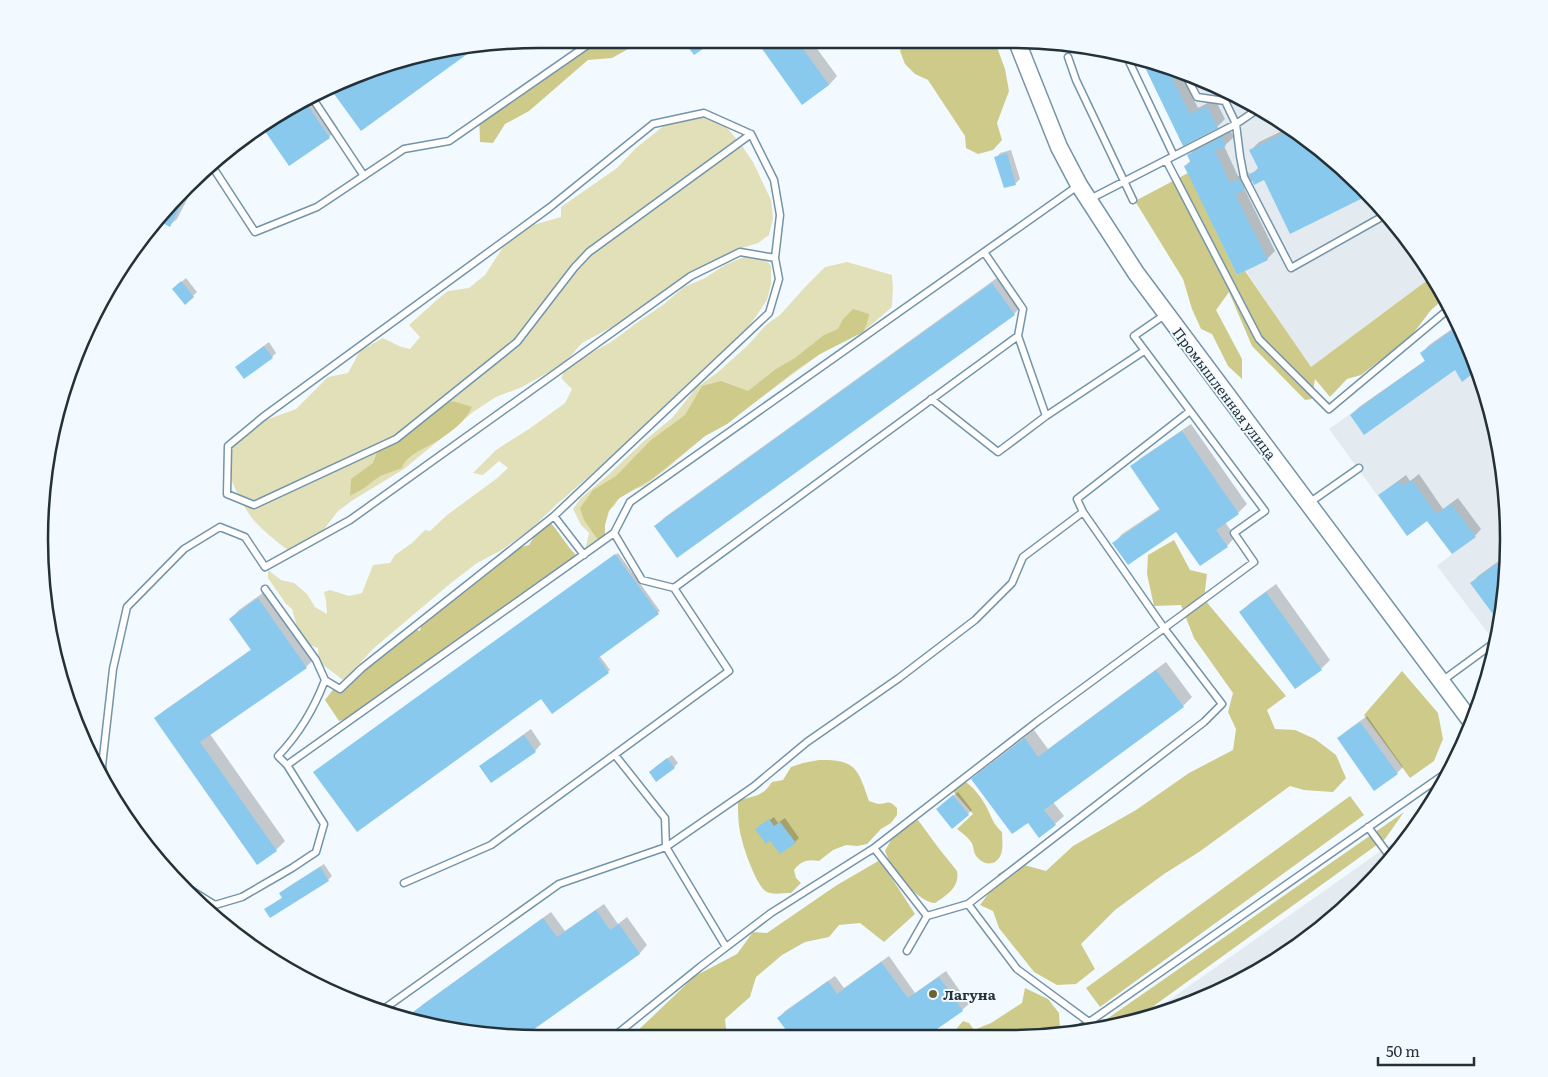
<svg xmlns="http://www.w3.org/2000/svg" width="1548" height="1077" font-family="Literata,serif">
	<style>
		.built { fill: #e3ebf1 }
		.green { fill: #e2e0b9 }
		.forest { fill: #ceca8a }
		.shadow { fill: #0003 }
		.building { fill: #8ac9ee }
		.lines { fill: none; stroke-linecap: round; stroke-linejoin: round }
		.lane-casing { stroke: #7394a9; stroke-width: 9 }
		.secondary-casing { stroke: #7394a9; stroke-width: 19 }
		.lane { stroke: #fff; stroke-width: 6 }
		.secondary { stroke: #fff; stroke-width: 16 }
		.poi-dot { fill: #686531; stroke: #f3faff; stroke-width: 2 }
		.labels { text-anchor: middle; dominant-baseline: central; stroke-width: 4; stroke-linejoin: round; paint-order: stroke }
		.street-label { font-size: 14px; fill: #233139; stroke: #f3faff }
		.poi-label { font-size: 14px; font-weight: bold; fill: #233139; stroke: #f3faff; text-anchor: start }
		.rim { fill: none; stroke: #233139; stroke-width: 2.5 }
	</style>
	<rect width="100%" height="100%" fill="#f3faff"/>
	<path class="built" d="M1140,57L1170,65L1259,106L1363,185L1425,261L1433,276L1311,368L1246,271L1237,275L1184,166L1191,162Z
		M1459,325L1471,348L1500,441L1509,539L1500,636L1497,645L1437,566L1452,554L1427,521L1407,536L1329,429L1425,361L1420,353Z
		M1392,843L1397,850L1363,892L1287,954L1231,987L1148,1015Z"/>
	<path class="green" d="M700,115L715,120L728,129L740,143L753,162L771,200L773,218L769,235L758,243L742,248L714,261L677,284L612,327L582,343L569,358L549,372L522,387L496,397L473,412L404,469L353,500L338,511L315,541L289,551C274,539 257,527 247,511C237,495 231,478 223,461L230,447L263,421L296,409L328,377L348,373L360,351L383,338L399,346L410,349L420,337L409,325L439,298L448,291L469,288L485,275L505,244L529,226L561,217V207L617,168L636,148L666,124Z
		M762,255L771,266V284L767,300L748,328L703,372L648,425L556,505L528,532L500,551L477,563L451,583L374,648L348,676L343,680L319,662L318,648L307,644L299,634L292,609L286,604L268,578V570L281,580L294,583L307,594L315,607L327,614L326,601L324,592L330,590L349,596L362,593L373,565L390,563L395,555L412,543L425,530L430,531L447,515L496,479L508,468L499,461L483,475L473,473L496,450L529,429L565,403L572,389L561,378L565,370L591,353L611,342L638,322L664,304L684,287L705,278L725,265L746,256Z
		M847,262L892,275L893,288L892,307L863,332L820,354L747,408L727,424L705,436L664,471L644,486L622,494L614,506L604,512L605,537L585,550L589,533L581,525L573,509L581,498L607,476L644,441L672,418L696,388L718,372L747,346L767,324L780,315L805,287L825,267Z"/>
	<path class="forest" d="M590,39H646L612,58L588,60L529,111L505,124L493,143L480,142L479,115L510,98L583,51Z
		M906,39H994L1005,69L1009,91L997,123L1002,140L993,150L978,154L966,148L965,136L928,80L915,74L905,64L900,51Z
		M1188,173L1237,275L1245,271L1311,367L1433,276L1445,298L1431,310L1409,339L1361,375L1347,379L1330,397L1315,379L1312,399L1305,400L1252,346L1229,292L1216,310L1242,359V379L1228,366L1212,334L1201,329L1192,309L1183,279L1135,201Z
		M853,309L869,314L867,324L863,332L820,354L795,371L727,424L705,436L652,479L618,499L609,511L605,525V537L598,540L584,520L580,508L593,490L616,476L651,440L685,415L702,386L721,381L748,391L776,369L795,358L824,335L838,329L843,319Z
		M447,401L456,402L472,407C467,420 451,432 439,440C428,447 405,455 402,468L380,476L364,488L350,496L351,479L373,463L378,449L392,438L401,429L415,428L422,414H427Z
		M550,522C560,533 566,545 576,555L567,565L347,719L339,721L325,700L335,687L350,684L364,672L385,649L410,628L420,631L423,616L514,549L529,545L537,532Z
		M1174,540L1190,570L1207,574L1204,599L1286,696L1267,710L1275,729L1295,730L1315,739L1336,755L1346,778L1333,792L1304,790L1290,786L1199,852L1164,874L1115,910L1081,944L1095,969L1076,984L1057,985L1034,972L999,928L993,911L980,905L994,886L998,874L1017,863L1046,871L1073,846L1136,810L1189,773L1233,750L1236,729L1228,712L1233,693L1194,638L1181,605L1154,606L1147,574L1148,555Z
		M1402,671L1438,713L1443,739L1434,761L1410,778L1364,715Z
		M819,760C856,759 858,769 869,801C872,802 875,803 878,804C888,804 888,799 897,808V815L891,823L881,829L867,844L857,846L846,845L833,850L819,861C808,859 801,861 794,870L796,878L801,883L791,893C784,893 773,895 767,892C758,889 744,850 742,840C738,827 738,813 738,800C755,796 762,797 772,782L783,780L791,767L803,763Z
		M966,782C974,788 981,797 986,806C992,817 992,823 1002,832C1002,843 1005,855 995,862C987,866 979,861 975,854C973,850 974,846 971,842C968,837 962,833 957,829L973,814L953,791L958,783Z
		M1350,796L1364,815L1100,1007L1086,988Z
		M1404,812L1385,839L1137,1018L1107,1029L1091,1030Z
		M918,820L937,846L957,871C960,887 947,895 935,903C921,903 898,877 891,865C889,861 887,856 885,851L891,840L898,833V824L903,821L909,822L911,824Z
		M880,860L915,914L884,942L860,923L839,925L829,937L805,942L782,955L756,977L750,997L725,1019L727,1038H630L695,976L737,954L753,932L767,933L837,885Z
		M1025,988L1048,999L1059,1013L1060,1029L1056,1034L1010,1038H953V1033L963,1021L969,1023L974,1030L991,1023L1022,1003Z"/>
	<path class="shadow" d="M756,39H810L837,76L829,85L803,103Z
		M475,47L361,129L330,86L347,77L409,56Z
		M1142,58L1170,65L1179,69L1198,108L1215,99L1225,119L1217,127L1184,144Z
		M315,94L338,128L329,137L290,165L261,123Z
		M1288,128L1363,185L1264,179L1253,180L1244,188L1275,251L1267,259L1185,166L1191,160L1189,155L1197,147L1230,130L1234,137L1224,146L1238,176L1248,172L1250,176L1259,167L1251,150L1259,142Z
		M1011,150L1020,179L1016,183L1005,187L996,158L1000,153Z
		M185,189L191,192L177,219L170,225L156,218L163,209Z
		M1001,275L1023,305L1014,314L656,526L665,517Z
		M186,278L197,292L193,296L178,285Z
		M1459,324L1471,348L1485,392L1472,373L1455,368L1351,415L1359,407L1426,360L1421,354L1429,345Z
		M269,342L276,353L272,357L236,367Z
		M1191,424L1247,504L1238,513L1225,522L1235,537L1227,546L1176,530L1114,543L1122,534L1161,508L1132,467L1141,458Z
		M1419,474L1443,509L1458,498L1481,529L1475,536L1428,519L1380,495L1387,489L1406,475L1410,481Z
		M618,553L660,611L599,655L610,670L608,672L317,770Z
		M1503,558L1507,564L1501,620L1472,583L1478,576Z
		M1276,584L1330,660L1321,669L1241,612L1250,603Z
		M267,590L315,658L306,667L210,734L285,841L276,850L156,718L165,710L252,649L230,619L239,610Z
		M1166,662L1192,697L1183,706L1053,802L1064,816L1055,824L972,779L981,771L1034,730L1048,749Z
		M1367,716L1403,767L1397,773L1338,739L1345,732Z
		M531,729L541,744L535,751L481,766L488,760Z
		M672,755L678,763L674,767L654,768Z
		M958,792L972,810L968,814L941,805Z
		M1426,814L1425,816L1406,839L1402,834Z
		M774,817L778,823L785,818L799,838L795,842L760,827Z
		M1388,856L1390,858L1372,880L1367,873Z
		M324,864L332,876L328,880L270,917L266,909L283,897L281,893L285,889Z
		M604,904L618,924L627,917L647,945L640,953L521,1036L415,1012L422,1005L551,912L565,931Z
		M889,956L915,993L946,971L969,1004L962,1010L922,1038H793L779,1018L785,1011L835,976L844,988Z"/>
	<path class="building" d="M682,39H717L694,55Z
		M755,39H796L829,85L802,105Z
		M477,47L361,131L329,87L347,77L409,56Z
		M1140,57L1165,64L1190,114L1207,106L1218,128L1183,146Z
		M304,100L330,138L289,166L260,124Z
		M1291,130L1363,185L1371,194L1290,234L1264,180L1254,185L1249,174L1259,170L1249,150Z
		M1222,137L1226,146L1215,151L1230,183L1239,179L1245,190L1235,194L1268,260L1237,275L1184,166L1191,163L1187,155Z
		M1007,153L1016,185L1004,188L994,157Z
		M192,183L170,227L155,219L163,209Z
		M181,281L194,297L185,305L172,289Z
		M992,283L1015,315L677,558L654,526Z
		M1457,327L1472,349L1484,390L1482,391L1471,375L1462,382L1455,370L1364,435L1350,415L1425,361L1420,353Z
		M264,346L273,358L244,379L235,367Z
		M1182,431L1239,514L1216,530L1228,547L1200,566L1176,532L1128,565L1112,543L1160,510L1130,466Z
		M1412,480L1436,514L1451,504L1476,537L1452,554L1427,521L1407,536L1378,495L1399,481L1403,486Z
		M615,554L659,614L598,658L609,673L552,714L541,699L357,832L313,772Z
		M1496,564L1505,577L1501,625L1470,583Z
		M1266,592L1322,670L1295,689L1239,612Z
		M258,598L307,668L200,742L277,851L257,865L154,718L251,650L229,619Z
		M1156,670L1184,707L1044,810L1056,825L1039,838L1028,823L1012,834L971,779L1025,738L1038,757Z
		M1360,722L1398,774L1374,791L1337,738Z
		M524,735L536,752L491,783L479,766Z
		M667,758L675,768L656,782L649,772Z
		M953,795L969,815L952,829L936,809Z
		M769,819L774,826L780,822L796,843L780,854L770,841L766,844L755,829Z
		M320,867L329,881L270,918L264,909L282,898L279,893Z
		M596,910L610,930L619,924L640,954L523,1037L441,1029L421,1023L413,1012L543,918L557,937Z
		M881,962L908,998L939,977L963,1011L924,1038H792L777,1018L828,981L837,994Z"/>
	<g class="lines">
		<g class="lane-casing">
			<path id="lane" d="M1125,53L1174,156
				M1068,57L1076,80L1133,200
				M311,96L364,176
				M1261,107L1236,124L1240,156L1244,177L1291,268L1387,214
				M751,134L589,252L574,268L517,342L396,439L254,505L227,494L228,446L263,417L549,208L653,124L704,113L751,134L774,180L780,215L775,258
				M1166,160L1236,124L1225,101L1197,97L1184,72
				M212,166L255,232L317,207L404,149L449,141L596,39
				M1090,199L1166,160L1259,339L1329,409L1450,308
				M984,252L1023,309L1018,336L1046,416
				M931,399L998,452L1046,416L1144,351
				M1309,503L1359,468
				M674,588L1018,336
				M325,680L340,689L362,668L554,516
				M1442,681L1498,640
				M287,765L614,533
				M106,788L102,766L113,669L127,607L184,549L220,527L245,537L265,567L350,520L691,276L740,252L775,258L779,279L769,313L554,516L584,555
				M1368,827L1391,858
				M870,851L1038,721L1254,562L1234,533L1265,511L1134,336L1166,314
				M175,880L215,905L242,897L292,868L316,852L324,824L287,765L278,756C300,733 314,709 325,680L316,660L265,589
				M404,883L491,845L729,671L674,588L642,580L614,533L630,502L1079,185
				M968,904L1204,722L1222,704L1164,628L1083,512L1077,499L1190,411
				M726,947L666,847L753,787L807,742L899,678L975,620L1012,583L1023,557L1083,512
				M907,951L927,916L968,904L1017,969L1089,1022L1095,1030
				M381,1011L559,884L666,847L665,818L615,755
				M1075,1032L1449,771
				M612,1038L700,967L771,913L874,848L927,916"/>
		</g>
		<g class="secondary-casing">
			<path id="secondary" d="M1016,39L1059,147L1079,185L1136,273L1473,724"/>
		</g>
		<use href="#lane" class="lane"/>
		<use href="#secondary" class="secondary"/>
	</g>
	<circle class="poi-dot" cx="933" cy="994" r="5"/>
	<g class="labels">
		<g class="street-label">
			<text transform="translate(1225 393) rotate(53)">Промышленная улица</text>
		</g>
		<g class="poi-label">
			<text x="943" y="994">Лагуна</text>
		</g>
	</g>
	<path d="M0 0H1548V1077H0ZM539 48H1009A491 491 0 0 1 1500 539V539A491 491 0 0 1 1009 1030H539A491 491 0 0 1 48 539V539A491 491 0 0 1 539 48Z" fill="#f3faff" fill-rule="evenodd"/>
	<path class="rim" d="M539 48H1009A491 491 0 0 1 1500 539V539A491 491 0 0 1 1009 1030H539A491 491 0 0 1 48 539V539A491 491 0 0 1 539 48Z"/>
	<path d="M1378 1057v8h96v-8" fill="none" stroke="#233139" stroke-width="2.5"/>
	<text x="1386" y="1057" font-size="15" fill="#233139" stroke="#f3faff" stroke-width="4" paint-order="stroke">50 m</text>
</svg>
